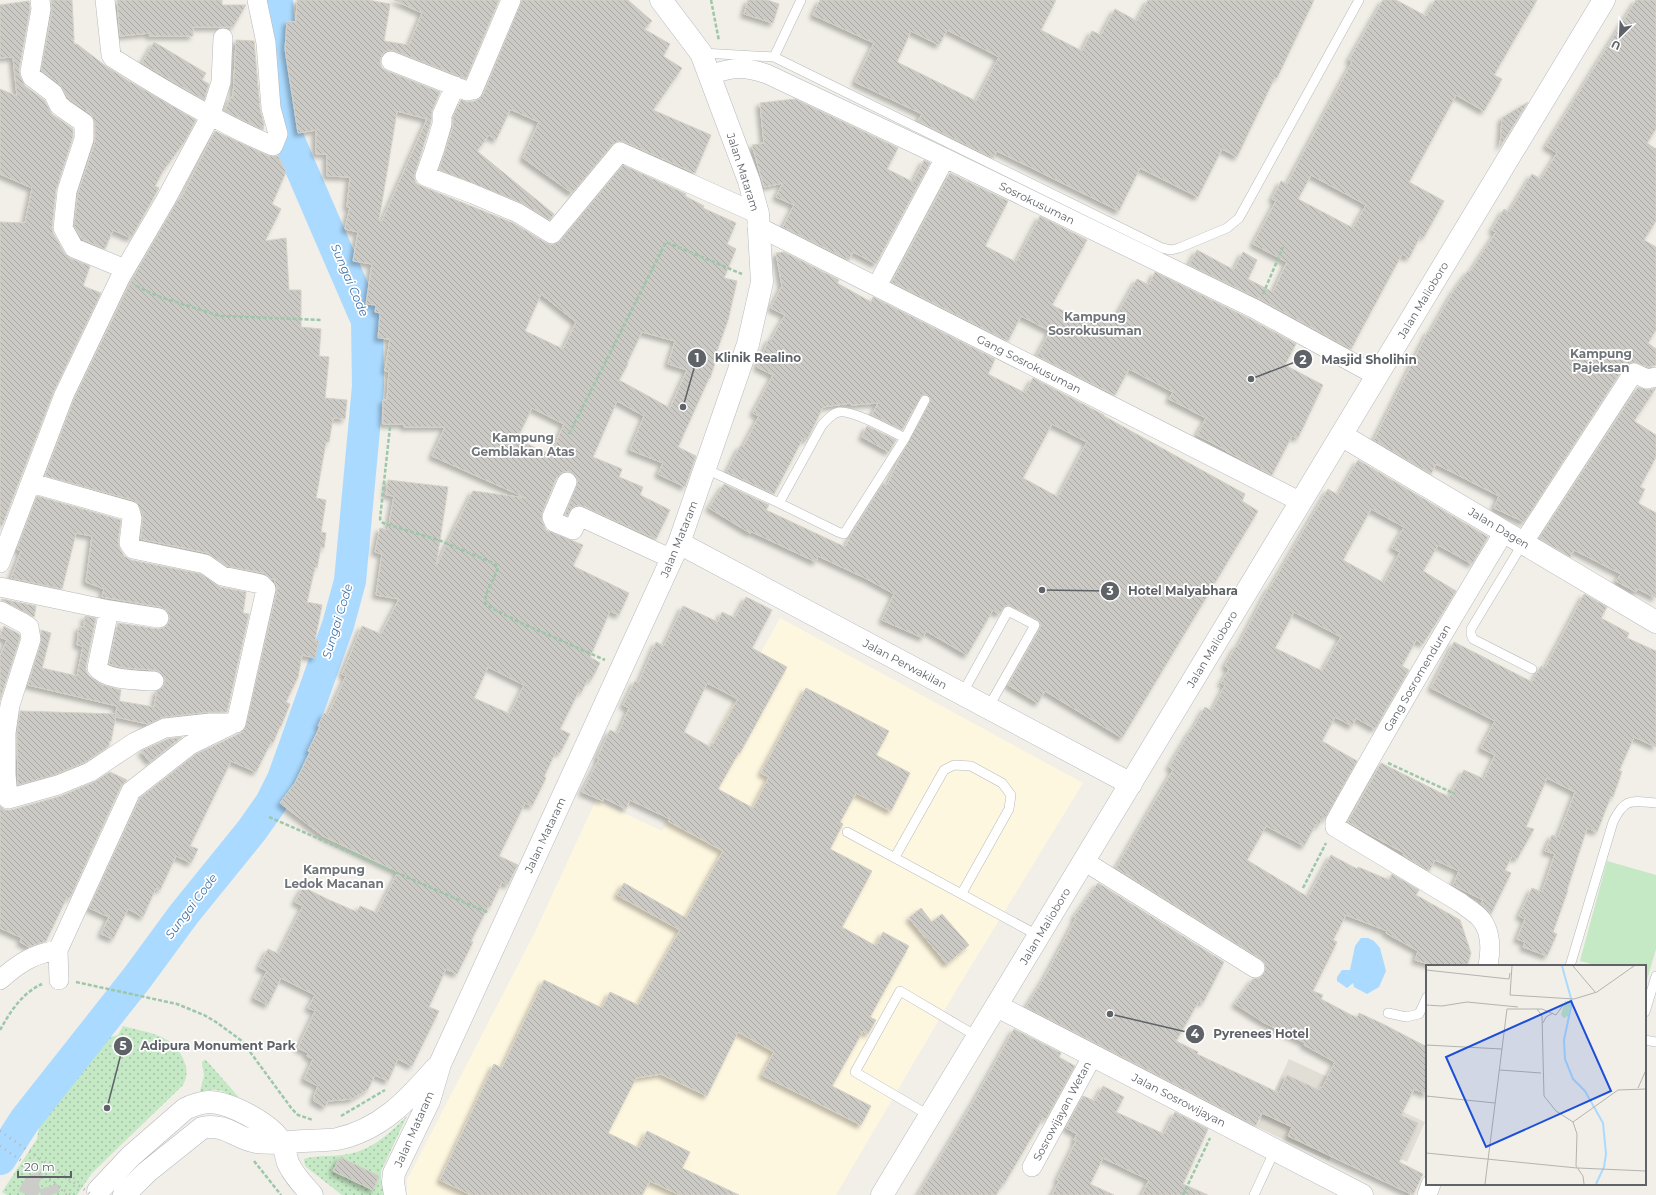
<svg xmlns="http://www.w3.org/2000/svg" width="1656" height="1195" font-family="Montserrat,sans-serif">
	<style>
		.commercial { fill: #fef7e0 }
		.education { fill: #e1ded6; fill-rule: evenodd }
		.park { fill: url(#park-dots) }
		.garden { fill: #c5e8c5 }
		.water { fill: #aadaff }
		.lines { fill: none; stroke-linecap: round; stroke-linejoin: round }
		.river { stroke: #aadaff; stroke-width: 32 }
		.building { fill: url(#building-back-hatch); stroke: #d6d1c6; fill-rule: evenodd; filter: url(#shadow) }
		.street-tunnel { stroke: #ccccc8; stroke-width: 19; stroke-dasharray: 19 10; stroke-linecap: butt }
		.lane-casing { stroke: #b5b8bc; stroke-width: 10 }
		.street-casing { stroke: #b5b8bc; stroke-width: 20 }
		.secondary-casing { stroke: #b6babf; stroke-width: 23 }
		.path { stroke: #9cc7a9; stroke-width: 2.5; stroke-dasharray: 4 2; stroke-linecap: butt }
		.lane { stroke: #fff; stroke-width: 9 }
		.street { stroke: #fff; stroke-width: 19 }
		.secondary { stroke: #fff; stroke-width: 22 }
		.rail { stroke: #b6b7b8; stroke-width: 3; stroke-dasharray: 1 5; stroke-linecap: butt }
		.labels { text-anchor: middle; dominant-baseline: central; stroke-width: 3.5; stroke-linejoin: round; paint-order: stroke }
		.street-label { font-size: 11px; fill: #5f6368; stroke: #fff }
		.water-label { font-size: 12px; font-style: italic; fill: #4174aa; stroke: #fff }
		.neighbourhood-label { font-size: 12px; font-weight: bold; fill: #70757a; stroke: #fff }
		.inset-river { fill: none; stroke: #aadaff; stroke-width: 2 }
		.inset-road { fill: none; stroke: #b3b3b1; stroke-width: 1 }
		.view { fill: #1d4ed8; fill-opacity: 0.15; stroke: #1d4ed8; stroke-width: 2 }
		.inset-edge { fill: none; stroke: #5f6368; stroke-width: 2 }
		.leader { fill: none; stroke: #5f6368; stroke-width: 1.5 }
		.callout-dot { fill: #5f6368; stroke: #fff; stroke-width: 1.5 }
		.mark-label { font-size: 12px; text-anchor: middle; font-weight: bold; fill: #fff }
		.callout-label { font-size: 12px; text-anchor: middle; font-weight: bold; fill: #5f6368; stroke: #fff; stroke-width: 3.5; stroke-linejoin: round; paint-order: stroke }
	</style>
	<defs>
		<pattern id="park-dots" width="8" height="8" patternUnits="userSpaceOnUse"><rect width="8" height="8" fill="#c5e8c5"/><path d="M2 2h.1M6 6h.1" fill="none" stroke="#a3c0a4" stroke-width="1.8" stroke-linecap="round"/></pattern>
		<pattern id="building-back-hatch" width="6" height="6" patternUnits="userSpaceOnUse"><rect width="6" height="6" fill="#cccac5"/><path d="M-1 5l2 2M0 0l6 6M5-1l2 2" fill="none" stroke="#a9a8a4"/></pattern>
		<filter id="shadow"><feDropShadow dx="-3.5" dy="3.5" stdDeviation="2" flood-color="#0004"/></filter>
	</defs>
	<rect width="100%" height="100%" fill="#f1efe8"/>
	<path class="commercial" d="M780,618L1083,783L957,989L836,1195H407V1180L535,932L596,800L662,831Z"/>
	<path class="education" d="M1289,1059L1425,1122L1407,1162L1343,1132L1329,1161L1257,1127ZM1287,1075L1310,1086L1291,1127L1268,1116ZM1320,1087L1396,1123L1400,1114L1418,1123L1402,1157L1308,1112ZM1339,1133L1329,1155L1288,1136Z"/>
	<path class="park" d="M123,1026C148,1033 174,1034 184,1061C188,1070 187,1078 183,1085L92,1173L77,1195H7L2,1192L37,1139L39,1126L105,1040L110,1037L118,1035Z
		M204,1060H206L243,1102C227,1093 218,1086 200,1092L204,1076L202,1062Z
		M407,1116L381,1171V1179L385,1195H342L305,1166L304,1159C316,1155 329,1157 342,1155C370,1152 388,1135 407,1116Z"/>
	<path class="garden" d="M1607,861L1656,875V949L1647,980L1645,979V966H1599L1580,961Z"/>
	<path class="water" d="M1361,938H1368L1374,941L1380,948L1386,971L1379,987L1367,994L1354,987L1353,983L1347,988L1337,981V977L1342,970H1350L1355,946Z"/>
	<g class="lines">
		<path class="river" d="M0,1159L25,1120L137,978L184,914L252,830L271,803L283,779L338,625L350,581L368,386L367,321L287,136L277,0"/>
	</g>
	<path class="building" d="M51,0H72L74,40H71L74,41V44H77L107,67L127,80L196,120L185,141L163,171L155,186L159,188L131,238L113,230L105,249L82,239L74,226L78,193L95,142V123L91,114L68,98L60,84L41,70L52,11Z
		M117,0H222V5H246L233,27H193V36H149L150,33L120,36Z
		M297,0H368L390,4L384,41L409,45L422,13L394,0H499L466,79L395,51L390,50L384,52L381,57L380,63L382,68L387,71L440,92L432,111L431,122L415,173L414,178L416,183L421,186L513,223L546,243L552,245L560,241L623,165L686,194L685,196L704,206L703,208L736,223L727,244L736,249L724,278L737,281L728,320L713,362L715,363L710,378H709L678,447L696,456L685,487L658,474L663,463L630,450L644,416L617,401L593,457L622,469L619,477L643,487L640,495L670,510L656,539L583,506L578,505L573,507L567,516L565,515L578,481L576,476L571,472L565,471L561,473L557,477L542,513V521L546,530L583,545L573,566L629,593L619,615L610,611L590,657L600,663L591,680L588,679L581,693L579,691L560,729L570,734L560,753L556,751L544,777L546,778L532,806L525,803L499,856L518,865L514,872L508,885L502,882L490,907H488L471,941L473,942L457,974L446,969L429,1007L439,1011L412,1066L398,1059L388,1081L375,1075L368,1089L352,1099L328,1101L325,1107L314,1101V1096L318,1086L304,1079L313,1059L307,1056L308,1053L298,1048L315,1011L308,1008L315,995L281,978L268,1005L254,998L267,971L259,967L268,949L279,954L303,906L295,902L303,887L327,899L357,912L360,906L377,913L398,872L323,836L280,803L295,783L310,752L308,751L320,727L318,726L324,713L328,715L346,676L342,674L362,626L381,634L399,599L376,595L382,554L375,552L380,528L388,530L394,496L386,495L388,480L448,487L436,566L473,491L526,498L432,456L445,427H404V424H383V400H387L389,371H385L390,339L378,338L380,313L375,312L376,305L366,304L372,264L353,261L358,232L345,229L350,207H347L350,177L327,176V154H316V130L298,133L285,49L287,21L296,22ZM397,111L427,119L382,221L379,220ZM541,294L576,322L563,349L525,331ZM642,332L675,341L668,364L687,370L670,408L619,380L628,364L627,363ZM532,408L564,424L551,455L517,439ZM488,667L524,685L510,714L474,698Z
		M522,0H628L652,21L644,29L670,44L663,56L682,68L653,110L711,135L695,173L625,142L618,141L612,145L572,193L523,158L539,122L512,110H510L496,140L489,135L477,151L554,214L550,220L522,203L439,170L453,127V117L461,100L468,102L475,101L479,99L483,95Z
		M748,0H767L779,4L773,23L744,14Z
		M820,0H1056L1041,30L1082,51L1092,31L1101,35L1115,9L1137,21L1148,0H1314L1277,78L1275,77L1237,157L1222,149L1198,197L1140,168L1119,211L997,151L993,158L918,121L922,114L855,82L874,43L813,15ZM947,30L999,57L976,101L897,62L911,31L939,45Z
		M1383,0H1396L1426,16L1435,0H1537L1494,75L1502,79L1484,111L1456,95L1409,182L1444,201L1424,237L1421,235L1409,258L1402,254L1351,349L1260,299L1189,265L1197,250L1234,270L1243,252L1257,260L1248,279L1273,292L1287,262L1253,244L1276,201L1272,199L1281,181L1287,184L1352,62L1349,60ZM1311,175L1366,205L1353,228L1298,199Z
		M1636,0H1656V129L1647,143L1656,149V221L1644,240L1656,247V330L1648,343L1656,349V365L1648,367L1633,362L1624,367L1524,522L1494,508L1499,496L1436,464L1431,474L1374,440L1428,331L1430,332L1453,292L1468,271L1470,272L1496,232L1492,230L1504,209L1509,212L1532,174L1541,179L1557,153L1546,146Z
		M29,1L30,9L19,70L20,76L25,86L44,100L52,114L73,129V137L56,190L52,227L53,233L65,254L70,258L90,266L83,286L101,293L54,391L2,526L0,525V222L25,223L32,188L0,174V89L17,96L13,57L0,58V5Z
		M236,40L254,41L260,109L264,124L263,130L224,111L231,97L233,98Z
		M154,42L206,73L202,80L209,84L204,100L142,63Z
		M795,99L898,148L887,169L913,182L924,160L930,163L876,264L853,252L849,260L783,227L794,205L776,197L783,183L764,187L752,145L764,143L760,103Z
		M1528,102L1500,147L1502,118Z
		M215,131L269,156H278L286,172L272,204L281,209L265,241L286,238L289,290H301V327L321,329L319,356L329,357L325,398L347,400L345,419L333,418L329,442H326L316,498L326,500L321,532L326,533L324,548L321,547L317,568L315,567L307,602L322,605L315,640L319,641L315,658L302,655L298,677L286,702L290,704L281,726H280L273,743L271,742L256,772L231,761L190,846L198,849L191,863L176,856L160,890L156,888L143,917L128,909L113,939L101,934L109,917L89,908L140,798L196,754L241,733L245,729L277,591V586L275,583V579H271L264,573L226,566L208,553L141,539L143,515L137,503L133,500L45,476L74,399L130,283L179,198L181,199Z
		M950,173L1008,201L985,246L1016,262L1040,216L1087,240L1052,305L1089,324L1093,315L1112,324L1137,279L1149,285L1155,272L1250,319L1296,344L1285,365L1323,385L1298,438L1292,436L1272,475L1226,451V450L1197,435L1206,418L1169,399L1173,392L1129,369L1115,395L1037,356L1050,331L1021,316L1008,341L892,282Z
		M784,252L839,280L837,283L871,302L873,297L995,359L988,374L1025,393L1033,378L1104,415V416L1120,425L1245,494L1242,501L1258,511L1122,738L1045,691L1038,703L1008,685L1040,628L1041,624L1038,620L1008,605L1005,606L999,614L993,610L967,655L926,631L923,638L882,620L894,594L867,579L818,556L816,562L752,532L750,533L709,508L724,484L769,505L766,510L845,547L854,530L883,483L887,485L900,457L930,402V397L928,395H922L902,430L872,415L878,403L851,405V403L823,407L807,440L803,438L774,494L727,472L740,446L743,447L759,416L753,413L773,375L757,367L769,339L771,340L785,315L771,308L782,286L776,253ZM1052,424L1087,442L1058,497L1023,478Z
		M1638,387L1649,390L1656,388L1634,421L1656,435V457L1640,487L1645,489L1638,503L1656,513V598L1638,589L1636,592L1616,581L1621,574L1574,550L1570,557L1539,538Z
		M867,426L896,440L889,452L862,437Z
		M1358,460L1488,537L1472,564L1438,545L1423,571L1456,591L1423,644L1416,640L1402,666L1409,670L1375,729L1356,718L1352,726L1335,717L1322,741L1357,761L1325,819L1323,818L1318,826L1316,824L1304,846L1266,826L1247,860L1308,897L1331,855L1357,869L1358,867L1389,880L1392,874L1419,890L1416,895L1460,920L1471,953L1467,966H1436L1415,960L1418,951L1386,933L1387,931L1346,915L1333,940L1337,942L1313,991L1323,995L1321,999L1357,1018L1359,1013L1383,1024L1427,1047V1094L1414,1089L1401,1115L1418,1123L1399,1162L1423,1174L1413,1195L1288,1136L1292,1127L1262,1113L1256,1126L1026,1007L1045,977L1076,918L1074,917L1098,883L1224,962L1203,1003L1199,1001L1176,1041L1198,1052L1197,1054L1279,1093L1287,1075L1319,1090L1320,1087L1322,1088L1335,1062L1304,1045L1305,1043L1263,1022L1235,1004L1253,979L1260,978L1264,973L1266,968L1264,963L1261,959L1116,868L1173,770L1169,767L1189,733L1195,725L1205,707L1212,711L1225,685L1221,683L1229,669L1225,666L1236,646H1238L1269,587L1270,588L1328,489L1338,495ZM1371,509L1404,527L1392,548L1400,552L1384,583L1343,560ZM1294,612L1341,637L1322,671L1275,648Z
		M37,496L121,520L118,542L120,549L124,556L131,560L201,574L220,587L246,592L243,613L249,614L227,712H209L164,717L148,724L116,717V715L111,741H109V746L85,762L54,775L18,785L17,734L20,711L116,714L117,706L28,685L41,642V630L51,633L42,668L77,676L83,646L77,645L79,627H84L85,616L96,618L86,666V671L89,676L103,685L121,690L119,701L154,707L157,691L163,687L165,682L164,676L160,672L155,670L125,668L109,664L118,623L158,629L163,628L167,625L170,619L169,614L166,610L161,607L102,597L104,589L86,582L92,536L76,533L62,589L11,578L21,551L17,549Z
		M1584,594L1607,607L1601,618L1629,633L1627,638L1656,651V747L1634,737L1619,771H1622L1613,797L1611,796L1597,832L1587,828L1567,890H1568L1553,932L1557,934L1547,956L1523,947L1525,942L1517,939L1525,919L1519,916L1532,888L1542,892L1555,854L1545,851L1552,835L1558,837L1575,792L1547,778L1526,827L1534,829L1517,859L1512,856L1505,870L1511,873L1491,914L1481,904L1483,900L1453,885L1459,871L1435,860L1429,871L1403,855L1404,853L1348,822L1381,763L1449,797L1464,770L1484,779L1495,755L1481,748L1495,721L1431,688L1454,642L1532,682L1541,666L1545,668Z
		M746,597L772,610L752,648L787,667L740,753L739,752L718,789L753,808L769,777L761,773L806,688L889,731L876,755L910,773L891,811L856,793L840,822L843,824L830,849L872,871L842,927L876,946L883,932L909,946L870,1017L876,1020L868,1034L863,1031L832,1086L871,1106L861,1125L762,1075L774,1052L738,1032L707,1096L661,1074L636,1078L608,1133L639,1148L647,1131L690,1152L682,1168L739,1195H680L650,1181L642,1195H471L440,1180L494,1064L502,1068L544,980L602,1008L610,992L638,1005L680,930L617,895L624,883L686,918L723,851L668,821L670,819L630,800L626,809L604,798L603,801L582,792L599,759L597,758L610,730L618,734L629,708L623,705L635,681L639,682L656,642L664,646L683,606L718,622L722,612L735,618ZM707,683L738,699L713,744L711,743L710,747L684,732Z
		M2,599L36,606L34,617L1,600Z
		M4,626L19,634L20,638L0,700V656L7,640L0,637V636Z
		M182,737L150,762L141,751L168,739Z
		M110,772L127,780L121,786L70,898L67,897L46,941L29,947L20,942L22,938L0,928V806L5,810H11L61,796L94,782Z
		M921,908L932,922L942,914L969,945L947,964L909,918Z
		M1014,1029L1061,1053L1059,1057L1075,1066L1046,1119L1043,1118L1004,1184L1003,1183L996,1195H918L975,1099Z
		M1103,1086L1124,1097L1116,1112L1164,1134L1175,1112L1208,1129L1183,1184L1208,1195H1142L1149,1180L1103,1158L1090,1184L1114,1195H1052L1059,1181L1057,1180L1076,1141L1074,1140L1077,1134L1066,1128L1083,1096L1095,1101Z
		M340,1157L379,1176L373,1190L333,1171Z"/>
	<g class="lines">
		<path class="street-tunnel" d="M27,1195C30,1189 32,1184 38,1182L48,1186L51,1195"/>
		<g class="lane-casing">
			<path id="lane" d="M702,53L774,57L1162,248L1171,250L1179,248L1227,228L1239,218L1359,0
				M774,57L801,0
				M706,469L779,503L838,532L844,534L905,438L925,400
				M779,503L822,425C827,420 832,413 839,412C854,410 890,431 905,438
				M1523,543L1471,629V634L1473,639L1532,669
				M962,694L1008,611L1035,625L988,708
				M847,832L1039,936
				M895,857L944,770L954,765L971,766L1002,783L1011,795L1009,809L962,893
				M1570,966L1613,822C1625,797 1632,801 1656,803
				M1645,1012L1656,976
				M1388,1013L1406,1017L1419,1014L1427,997
				M1645,1040L1656,1042
				M930,1116L855,1072L900,991L978,1037
				M1254,1195L1275,1150"/>
		</g>
		<g class="street-casing">
			<path id="street" d="M40,0L41,9L30,72L32,77L53,93L59,105L64,109L84,123V139L67,191L63,228L74,248L125,269
				M105,0L111,55L113,58C165,91 217,122 273,146L278,134L271,108L266,43L257,0
				M391,61L467,91L473,90L511,0
				M709,75C733,67 743,66 767,74L945,158L1255,309L1377,376
				M455,86L442,115V124L434,151L425,176L473,194L518,213L552,234L620,152L758,214
				M757,226L1301,502
				M877,286L945,158
				M567,482L552,517L554,522L573,530L579,516L672,559
				M31,483L130,511L132,518L129,543L133,549L205,564L222,576L261,584L266,589L236,723
				M1523,543L1632,375L1634,373L1647,379L1656,377
				M0,563L64,395L120,278L165,201L210,117L221,82L223,38
				M0,587L109,610L97,668C107,681 138,680 154,681
				M109,610L159,618
				M0,611L23,623L29,627L31,639L10,705L6,733V774L8,799L58,785L90,772L135,742L165,728L210,723H236
				M1084,861L1255,968
				M58,950L131,791L190,745L231,725
				M1488,966C1491,950 1492,930 1479,917C1474,912 1467,908 1461,903L1335,827V822C1389,724 1446,628 1504,532
				M0,980C19,963 33,954 58,950L59,980
				M1032,1167L1093,1055
				M1427,1195L1431,1184"/>
		</g>
		<g class="secondary-casing">
			<path id="secondary" d="M1341,435L1656,622
				M679,543L1131,784
				M997,1006L1362,1195
				M98,1191L131,1156L185,1109C193,1105 200,1103 208,1102C230,1102 271,1124 282,1143C285,1149 286,1157 288,1163C294,1176 303,1185 312,1195
				M124,1195L147,1172L202,1128C227,1123 236,1139 257,1142C272,1144 288,1142 303,1141C314,1140 326,1141 337,1139C380,1130 407,1101 435,1069
				M395,1195L393,1182L394,1173L429,1101L440,1064L679,543L748,344L762,282L758,214L749,181L701,53L661,0
				M882,1195L1604,0"/>
		</g>
		<path class="path" d="M711,0L719,41
			M136,286L157,296L220,316L321,320
			M1263,294L1283,247
			M390,427L380,519L383,523L441,541L493,563L498,567C495,579 485,591 485,603L490,607L521,623L605,660
			M569,434L666,242L742,274
			M1388,763L1455,794
			M269,817L489,913
			M1303,888L1326,843
			M76,982L177,1004L204,1015L216,1022L242,1041L292,1109L298,1115L313,1120
			M0,1030C10,1012 22,993 42,984
			M341,1116L385,1090
			M254,1161L281,1195
			M1183,1195L1210,1138"/>
		<use href="#lane" class="lane"/>
		<use href="#street" class="street"/>
		<use href="#secondary" class="secondary"/>
		<path class="rail" d="M0,1131L92,1195
			M0,1146L71,1195"/>
	</g>
	<g class="labels">
		<g class="street-label">
			<text transform="translate(743 172) rotate(72)">Jalan Mataram</text>
			<text transform="translate(1037 203) rotate(26)">Sosrokusuman</text>
			<text transform="translate(1423 300) rotate(-59)">Jalan Malioboro</text>
			<text transform="translate(1029 364) rotate(27)">Gang Sosrokusuman</text>
			<text transform="translate(1499 528) rotate(31)">Jalan Dagen</text>
			<text transform="translate(679 539) rotate(-68)">Jalan Mataram</text>
			<text transform="translate(1212 649) rotate(-59)">Jalan Malioboro</text>
			<text transform="translate(905 664) rotate(28)">Jalan Perwakilan</text>
			<text transform="translate(1417 678) rotate(-60)">Gang Sosromenduran</text>
			<text transform="translate(545 835) rotate(-65)">Jalan Mataram</text>
			<text transform="translate(1045 926) rotate(-59)">Jalan Malioboro</text>
			<text transform="translate(1179 1100) rotate(27)">Jalan Sosrowijayan</text>
			<text transform="translate(1062 1111) rotate(-62)">Sosrowijayan Wetan</text>
			<text transform="translate(414 1129) rotate(-66)">Jalan Mataram</text>
		</g>
		<g class="water-label">
			<text transform="translate(350 280) rotate(67)">Sungai Code</text>
			<text transform="translate(337 621) rotate(-73)">Sungai Code</text>
			<text transform="translate(191 906) rotate(-53)">Sungai Code</text>
		</g>
		<g class="neighbourhood-label">
			<text x="1095" y="316">Kampung<tspan x="1095" dy="14">Sosrokusuman</tspan></text>
			<text x="1601" y="353">Kampung<tspan x="1601" dy="14">Pajeksan</tspan></text>
			<text x="523" y="437">Kampung<tspan x="523" dy="14">Gemblakan Atas</tspan></text>
			<text x="334" y="869">Kampung<tspan x="334" dy="14">Ledok Macanan</tspan></text>
		</g>
	</g>
	<g transform="translate(1426 965)">
		<rect width="220" height="220" fill="#f1efe8"/>
		<path d="M139,36H145L142,51L138,53L135,50Z" fill="#c5e8c5"/>
		<path class="inset-river" d="M136,1L146,37L138,75L139,94L147,114L159,126L177,158L180,189L178,202L170,219"/>
		<path class="inset-road" d="M86,1L84,30L148,34L171,27L208,1M147,1L169,27M0,5L83,14L84,8M0,40L16,41L41,37L92,42M111,44L116,51L118,131L130,146L147,157L151,169L150,201L157,211L158,219M117,58L120,52L127,48M0,80L76,84M74,105L115,108M212,123L220,105M0,131L69,138M147,157L192,125L220,124M0,188L151,203M152,203L220,206M59,219L81,44H116L130,50L138,39"/>
		<path class="view" d="M145,36L185,126L60,182L20,92Z"/>
		<rect width="220" height="220" class="inset-edge"/>
	</g>
	<path class="leader" d="M683 407L697 358M1251 379L1303 359M1042 590L1110 591M1110 1014L1195 1034M107 1108L123 1046"/>
	<g class="callout-dot">
		<circle cx="683" cy="407" r="4"/>
		<circle cx="1251" cy="379" r="4"/>
		<circle cx="1042" cy="590" r="4"/>
		<circle cx="1110" cy="1014" r="4"/>
		<circle cx="107" cy="1108" r="4"/>
		<circle cx="697" cy="358" r="10"/>
		<circle cx="1303" cy="359" r="10"/>
		<circle cx="1110" cy="591" r="10"/>
		<circle cx="1195" cy="1034" r="10"/>
		<circle cx="123" cy="1046" r="10"/>
	</g>
	<g class="mark-label">
		<text x="697" y="362">1</text>
		<text x="1303" y="364">2</text>
		<text x="1110" y="595">3</text>
		<text x="1195" y="1038">4</text>
		<text x="123" y="1050">5</text>
	</g>
	<g class="callout-label">
		<text x="758" y="362">Klinik Realino</text>
		<text x="1369" y="364">Masjid Sholihin</text>
		<text x="1183" y="595">Hotel Malyabhara</text>
		<text x="1261" y="1038">Pyrenees Hotel</text>
		<text x="218" y="1050">Adipura Monument Park</text>
	</g>
	<g transform="translate(1620 36) rotate(204)" stroke="#ffffff" stroke-width="3" paint-order="stroke">
	<path d="M0-3L7 15L0 10L-7 15Z" fill="#5f6368"/>
	<text y="-6" font-size="11" font-weight="bold" text-anchor="middle" fill="#5f6368">U</text>
	</g>
	<path d="M18 1171v6h53v-6" fill="none" stroke="#5f6368" stroke-width="2"/>
	<text x="24" y="1171" font-size="12" fill="#5f6368" stroke="#ffffff" stroke-width="3" paint-order="stroke">20 m</text>
</svg>
